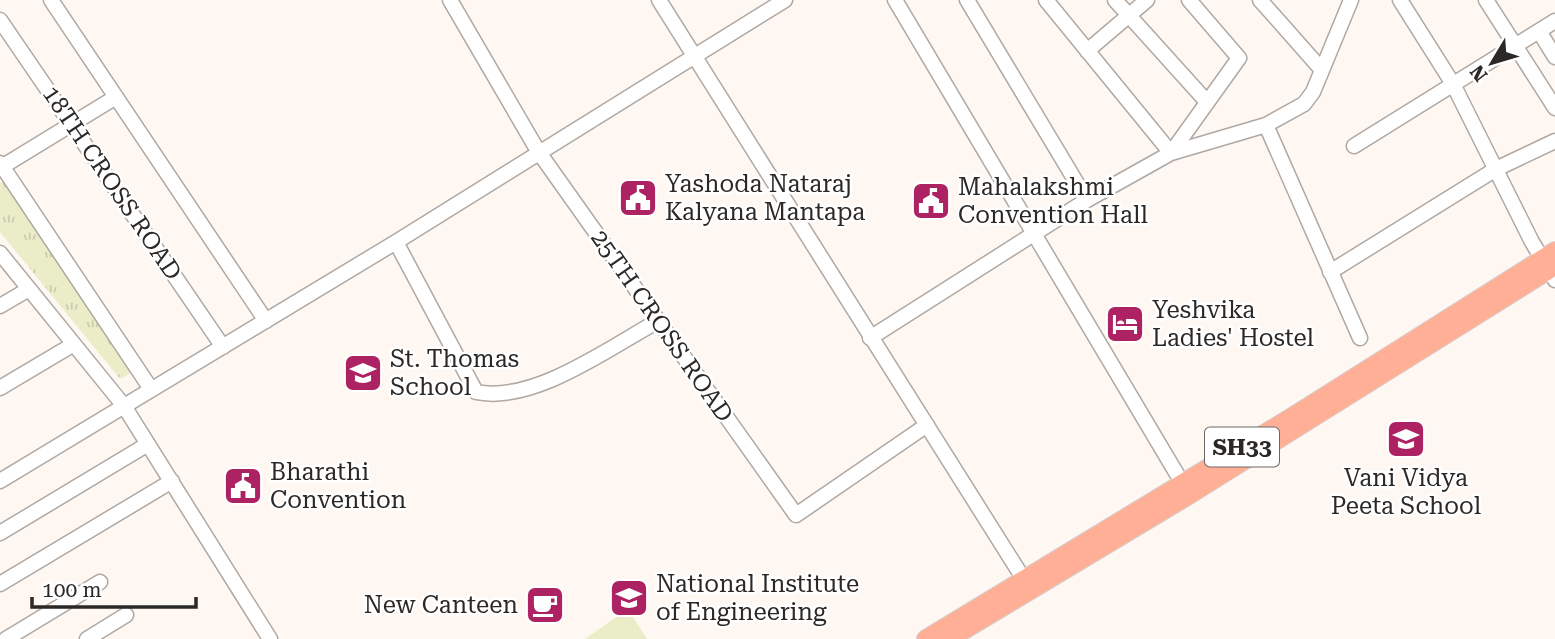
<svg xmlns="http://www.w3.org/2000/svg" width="1555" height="639" font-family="'Roboto Serif',serif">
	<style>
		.park { fill: url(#park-tufts) }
		.pitch { fill: #ebedc9 }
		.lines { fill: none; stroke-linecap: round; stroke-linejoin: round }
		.minor-casing { stroke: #afa8a3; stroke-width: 17 }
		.major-casing { stroke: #d5d4d4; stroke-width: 20 }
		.minor { stroke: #fff; stroke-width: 14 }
		.major { stroke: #feaf95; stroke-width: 18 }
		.labels { text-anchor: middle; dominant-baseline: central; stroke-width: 5; stroke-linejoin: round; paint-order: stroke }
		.shield { fill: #fff; stroke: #6b6867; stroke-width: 2 }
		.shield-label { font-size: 23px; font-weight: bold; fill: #2b2826 }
		.street-label { font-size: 24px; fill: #2b2826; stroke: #fff }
		.poi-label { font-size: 24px; fill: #2b2826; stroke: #fff; text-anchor: start }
	</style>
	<defs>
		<pattern id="park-tufts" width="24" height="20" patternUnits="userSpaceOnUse" patternTransform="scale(1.75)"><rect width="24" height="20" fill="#ebedc9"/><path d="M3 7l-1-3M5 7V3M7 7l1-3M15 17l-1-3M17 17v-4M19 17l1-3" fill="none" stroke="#cacbac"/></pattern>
	</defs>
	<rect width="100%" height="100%" fill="#fef7f2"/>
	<path class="park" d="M5,180L131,373L120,379L0,232V183Z"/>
	<path class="pitch" d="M628,609L647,639H585Z"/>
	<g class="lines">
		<g class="minor-casing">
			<path id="minor" d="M51,0L266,321
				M450,0L538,151L796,515L927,425
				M659,0L1028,586
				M895,0L1187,491
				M967,0L1087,200
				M1046,0L1171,153
				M1115,0L1207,102
				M1260,0L1322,70
				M1400,0L1453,84L1532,242L1555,280
				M1486,0L1555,108
				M0,20L223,347
				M1539,31L1555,57
				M1087,51L1147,0
				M1266,125L1360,338
				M1354,146L1555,21
				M1171,153L1239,58L1189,0
				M0,163L151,389
				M0,168L116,97
				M396,242L476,392C533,404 609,348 658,321
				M0,253L124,406L270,639
				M1330,272L1496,169L1555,141
				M0,306L29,289
				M870,338L1087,200L1171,153L1266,125L1304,104L1313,92L1351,0
				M0,388L74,344
				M0,481L396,242L785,0
				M0,533L148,444
				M0,584L172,481
				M6,639L100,582
				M87,639L126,615"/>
		</g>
		<g class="major-casing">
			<path id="major" d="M926,639L1292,417L1555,251
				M949,639L1189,495L1555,266"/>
		</g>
		<use href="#minor" class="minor"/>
		<use href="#major" class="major"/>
	</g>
	<defs>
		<g id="civic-square" transform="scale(2.0125)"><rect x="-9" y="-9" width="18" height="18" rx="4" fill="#ad2263" stroke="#fff"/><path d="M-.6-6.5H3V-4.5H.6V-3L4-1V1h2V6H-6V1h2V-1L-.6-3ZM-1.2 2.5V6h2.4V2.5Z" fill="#fff"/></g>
		<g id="hotel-square" transform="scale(2.0125)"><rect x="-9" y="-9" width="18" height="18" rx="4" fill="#ad2263" stroke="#fff"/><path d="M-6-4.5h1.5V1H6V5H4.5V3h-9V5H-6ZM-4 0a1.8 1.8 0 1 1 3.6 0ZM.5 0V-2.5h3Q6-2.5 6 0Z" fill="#fff"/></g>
		<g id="school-square" transform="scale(2.0125)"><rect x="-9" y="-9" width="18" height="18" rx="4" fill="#ad2263" stroke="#fff"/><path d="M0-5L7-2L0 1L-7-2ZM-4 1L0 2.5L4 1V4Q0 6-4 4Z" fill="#fff"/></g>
		<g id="university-square" transform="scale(2.0125)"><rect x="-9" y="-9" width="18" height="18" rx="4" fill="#ad2263" stroke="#fff"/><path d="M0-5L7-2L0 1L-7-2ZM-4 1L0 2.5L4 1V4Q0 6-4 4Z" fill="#fff"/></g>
		<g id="cafe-square" transform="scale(2.0125)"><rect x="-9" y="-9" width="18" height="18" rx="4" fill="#ad2263" stroke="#fff"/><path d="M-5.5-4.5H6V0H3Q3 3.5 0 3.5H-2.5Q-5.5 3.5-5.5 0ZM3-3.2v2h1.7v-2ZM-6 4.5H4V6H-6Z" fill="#fff"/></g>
	</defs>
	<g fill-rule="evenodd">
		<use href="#civic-square" x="638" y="198"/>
		<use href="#civic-square" x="931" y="201"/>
		<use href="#hotel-square" x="1125" y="324"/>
		<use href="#school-square" x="363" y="373"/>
		<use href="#school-square" x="1406" y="439"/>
		<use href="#civic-square" x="243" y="486"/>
		<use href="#university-square" x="629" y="598"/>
		<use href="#cafe-square" x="545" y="605"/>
	</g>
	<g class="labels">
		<rect class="shield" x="1205" y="427.5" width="74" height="39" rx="5"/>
		<g class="shield-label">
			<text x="1242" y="447">SH33</text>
		</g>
		<g class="street-label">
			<text transform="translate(112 183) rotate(56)">18TH CROSS ROAD</text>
			<text transform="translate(662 326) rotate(55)">25TH CROSS ROAD</text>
		</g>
		<g class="poi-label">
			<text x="665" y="184">Yashoda Nataraj<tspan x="665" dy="28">Kalyana Mantapa</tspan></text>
			<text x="958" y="187">Mahalakshmi<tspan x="958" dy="28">Convention Hall</tspan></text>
			<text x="1152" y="310">Yeshvika<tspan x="1152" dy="28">Ladies' Hostel</tspan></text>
			<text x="390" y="359">St. Thomas<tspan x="390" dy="28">School</tspan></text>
			<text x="270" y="472">Bharathi<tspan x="270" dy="28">Convention</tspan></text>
			<text x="1406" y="478" text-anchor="middle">Vani Vidya<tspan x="1406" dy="28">Peeta School</tspan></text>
			<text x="656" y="584">National Institute<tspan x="656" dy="28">of Engineering</tspan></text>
			<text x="518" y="605" text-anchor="end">New Canteen</text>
		</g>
	</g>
	<g transform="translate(1492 63) rotate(232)" stroke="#ffffff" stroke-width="5" paint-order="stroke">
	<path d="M0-5L12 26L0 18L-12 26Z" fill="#2b2826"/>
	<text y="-10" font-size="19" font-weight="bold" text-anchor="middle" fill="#2b2826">N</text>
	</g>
	<path d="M32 597v10h164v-10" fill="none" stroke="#2b2826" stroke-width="3.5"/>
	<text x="42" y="597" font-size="21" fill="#2b2826" stroke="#ffffff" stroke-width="5" paint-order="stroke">100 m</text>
</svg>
